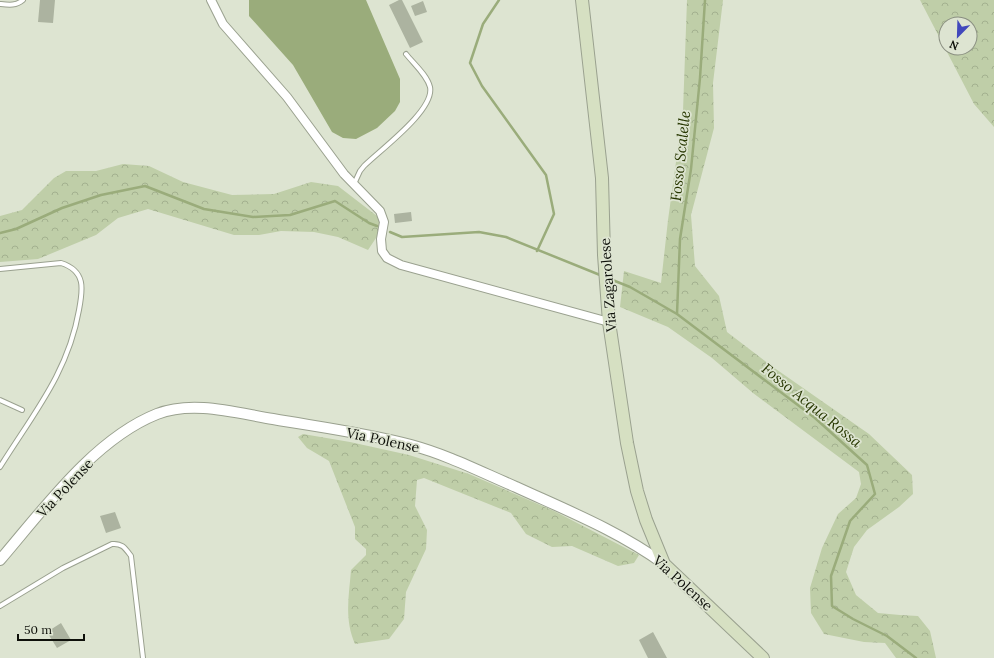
<svg xmlns="http://www.w3.org/2000/svg" width="994" height="658" font-family="Lora,serif">
	<style>
		.forest { fill: url(#forest-crowns); fill-rule: evenodd }
		.water { fill: #9aac7b }
		.lines { fill: none; stroke-linecap: round; stroke-linejoin: round }
		.stream { stroke: #9aac7b; stroke-width: 2.5 }
		.building { fill: #acb3a0 }
		.service-casing { stroke: #9aa18f; stroke-width: 6 }
		.minor-casing { stroke: #9aa18f; stroke-width: 10 }
		.tertiary-casing { stroke: #9aa18f; stroke-width: 12 }
		.secondary-casing { stroke: #9aa18f; stroke-width: 14 }
		.service { stroke: #fff; stroke-width: 4 }
		.minor { stroke: #fff; stroke-width: 8 }
		.tertiary { stroke: #fff; stroke-width: 10 }
		.secondary { stroke: #d6e0c2; stroke-width: 12 }
		.labels { text-anchor: middle; dominant-baseline: central; stroke-width: 3.5; stroke-linejoin: round; paint-order: stroke }
		.street-label { font-size: 14px; fill: #0e100a; stroke: #dde4d1 }
		.water-label { font-size: 15px; font-style: italic; fill: #273700; stroke: #dde4d1 }
	</style>
	<defs>
		<pattern id="forest-crowns" width="20" height="18" patternUnits="userSpaceOnUse"><rect width="20" height="18" fill="#bfcea8"/><path d="M2 6a3 3 0 1 1 6 0M12 15a3 3 0 1 1 6 0" fill="none" stroke="#a3b08f"/></pattern>
	</defs>
	<rect width="100%" height="100%" fill="#dde4d1"/>
	<path class="forest" d="M687,0H723L713,83L714,128L691,215L695,266L719,296L727,332L773,367L869,434L912,475L913,494L899,507L867,530L854,547L846,572L856,595L878,613L900,615L918,616L930,631L936,658H896L885,643L864,642L824,634L811,613L810,588L822,548L838,514L856,498L861,484L859,472L753,393L712,358L668,327L620,307L624,271L661,283L668,220L683,111Z
		M920,0H994V127L974,104ZM946,24H970V48H946Z
		M123,164L149,166L183,182L232,195L274,194L311,182L338,186L377,216L381,223L378,235L368,250L338,237L314,232L281,231L259,235H234L148,209L118,218L96,235L38,259L0,262V216L22,210L54,178L66,171H96Z
		M303,434L350,442L409,455L469,474L554,511L639,555L634,563L618,566L572,546L552,547L526,534L511,513L424,478L417,480L415,506L427,530L426,549L406,592L404,619L389,639L355,644C344,619 349,596 351,570L366,555V549L355,539V527L329,461L307,448L298,437Z"/>
	<path class="water" d="M249,0H366L400,79V102L395,111L377,128L356,139L343,138L332,132L293,65L249,16Z"/>
	<g class="lines">
		<path class="stream" d="M499,0L483,24L470,63L482,86L546,175L554,214L537,251
			M390,232L402,237L479,232L506,237L600,275
			M0,233L16,229L62,208L101,195L145,186L204,209L253,217L290,215L335,201L369,223L377,226
			M610,279L630,287L677,314L815,418L867,465L875,494L850,521L831,576L832,606L853,619L887,636L916,658
			M677,314L680,239L691,169L700,78L705,0"/>
	</g>
	<path class="building" d="M40,0H55L53,23L38,22Z
		M399,0H402L423,42L410,48L389,5Z
		M423,1L427,12L415,16L411,6Z
		M411,212L412,221L395,223L394,214Z
		M115,512L121,528L106,533L100,516Z
		M61,623L71,640L57,648L47,632Z
		M653,632L667,658H648L639,640Z"/>
	<g class="lines">
		<g class="service-casing">
			<path id="service" d="M0,4C9,5 16,6 23,0
				M354,184L360,171L364,166C380,150 435,110 430,87C427,75 414,64 406,54
				M0,269L61,263C86,271 83,289 79,310C68,373 33,414 0,467
				M0,400L22,410
				M0,606L63,568L112,544C122,543 125,548 131,556L143,658"/>
		</g>
		<g class="minor-casing">
			<path id="minor" d="M211,0L223,24L287,97L344,174L380,211L384,222L381,239L382,251L387,258L401,265L609,322"/>
		</g>
		<g class="tertiary-casing">
			<path id="tertiary" d="M0,560C43,510 94,439 157,414C193,400 236,413 273,419C319,427 366,433 411,445C448,455 481,472 516,487C566,510 619,531 664,564"/>
		</g>
		<g class="secondary-casing">
			<path id="secondary" d="M582,0L602,178L604,255L609,322L627,443L637,491L646,520L664,564L763,658"/>
		</g>
		<use href="#service" class="service"/>
		<use href="#minor" class="minor"/>
		<use href="#tertiary" class="tertiary"/>
		<use href="#secondary" class="secondary"/>
	</g>
	<g class="labels">
		<g class="street-label">
			<text transform="translate(608 285) rotate(-94)">Via Zagarolese</text>
			<text transform="translate(383 440) rotate(12)">Via Polense</text>
			<text transform="translate(65 488) rotate(-47)">Via Polense</text>
			<text transform="translate(683 583) rotate(42)">Via Polense</text>
		</g>
		<g class="water-label">
			<text transform="translate(680 156) rotate(-84)">Fosso Scalelle</text>
			<text transform="translate(812 405) rotate(39)">Fosso Acqua Rossa</text>
		</g>
	</g>
	<g transform="translate(958 36) rotate(203)"><circle r="19" fill="#dde4d1" stroke="#8a8f81"/>
	<path d="M0-3L7 15L0 10L-7 15Z" fill="#4148bc"/>
	<text y="-6" font-size="11" font-weight="bold" text-anchor="middle" fill="#0e100a">N</text>
	</g>
	<path d="M18 634v6h66v-6" fill="none" stroke="#0e100a" stroke-width="2"/>
	<text x="24" y="634" font-size="12" fill="#0e100a" stroke="#dde4d1" stroke-width="3" paint-order="stroke">50 m</text>
</svg>
